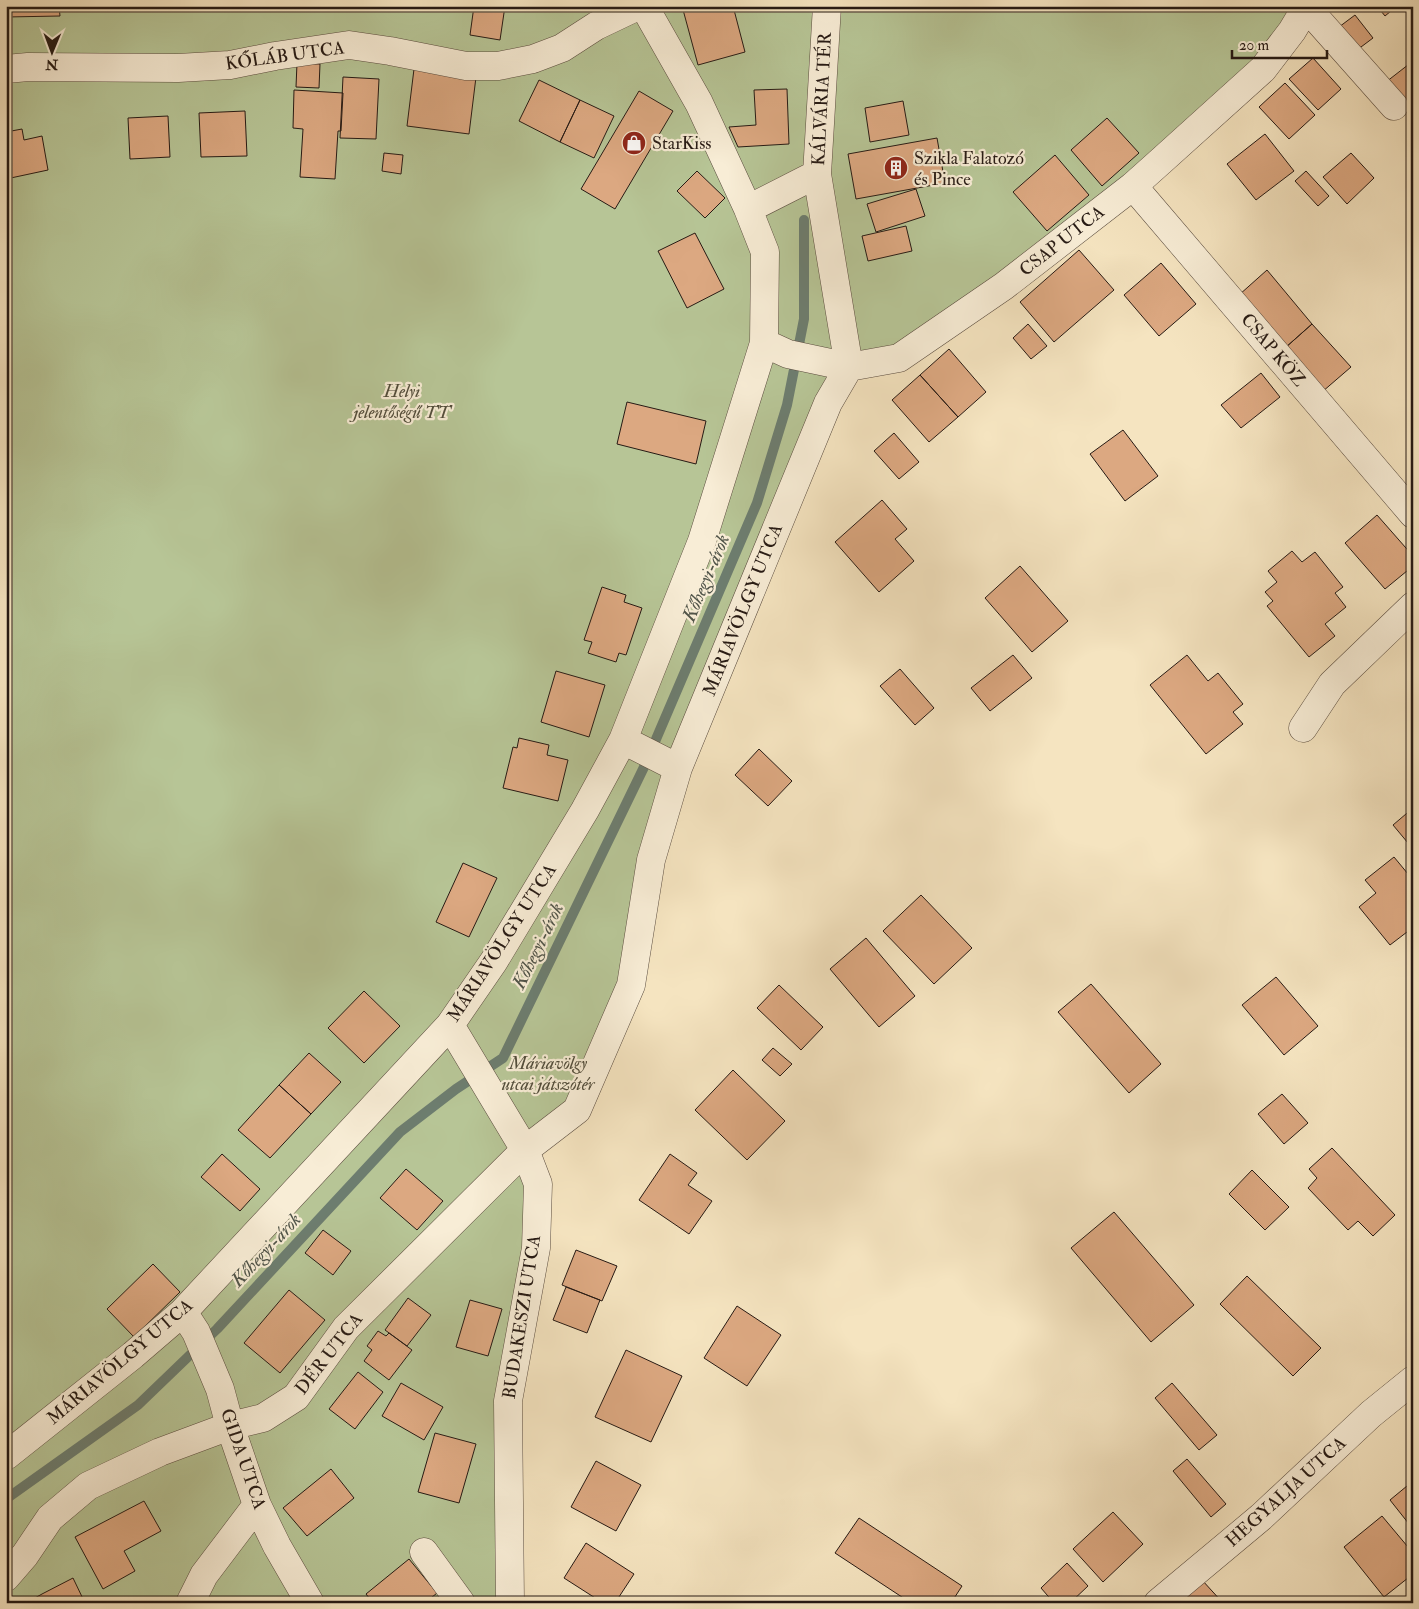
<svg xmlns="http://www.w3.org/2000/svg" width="1419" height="1609" font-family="'IM FELL Double Pica',serif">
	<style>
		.green { fill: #b7c596; stroke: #6e7055 }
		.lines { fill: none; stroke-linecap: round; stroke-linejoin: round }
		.stream { stroke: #6d7d6f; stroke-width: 10 }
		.building { fill: #dca881; stroke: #261a14 }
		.minor-casing { stroke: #5a4c3f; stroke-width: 29 }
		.minor { stroke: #f8edd6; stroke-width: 28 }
		.labels { text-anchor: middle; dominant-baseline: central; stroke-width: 4.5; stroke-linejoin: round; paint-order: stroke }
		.street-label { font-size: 18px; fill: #261a14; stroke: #f8edd6 }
		.poi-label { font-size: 18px; fill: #261a14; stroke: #f8edd6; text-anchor: start }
		.park-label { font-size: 18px; font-style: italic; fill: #524d3b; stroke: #f8edd6 }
		.water-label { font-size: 19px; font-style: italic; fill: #505449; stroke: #f8edd6 }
	</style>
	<rect width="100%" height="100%" fill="#f5e4c0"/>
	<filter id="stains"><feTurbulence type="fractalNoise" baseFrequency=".004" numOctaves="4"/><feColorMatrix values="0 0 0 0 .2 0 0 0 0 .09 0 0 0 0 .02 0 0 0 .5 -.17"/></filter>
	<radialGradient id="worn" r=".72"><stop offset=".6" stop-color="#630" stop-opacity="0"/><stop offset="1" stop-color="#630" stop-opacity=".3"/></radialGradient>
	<path class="green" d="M6,6H1307L1263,69L899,358L849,367L678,768L631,985L577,1110L525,1150L538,1184L508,1401L510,1603H6Z"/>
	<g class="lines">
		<path class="stream" d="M6,1499L138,1405L217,1329L400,1132L456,1089L503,1058L645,765L757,503L787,405L804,319V220"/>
	</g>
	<path class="building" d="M6,6H59L60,16L6,17Z
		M474,6H505L500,40L470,35Z
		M682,6H733L745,52L698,65Z
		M1377,6H1397L1385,16Z
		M1355,15L1373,38L1357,50L1339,27Z
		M1313,58L1341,89L1318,110L1289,79Z
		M1413,61V115L1386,82Z
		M297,63L320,64L319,88L296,87Z
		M414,69L476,77L469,134L407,126Z
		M343,77L379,79L376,139L340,138Z
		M539,80L580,100L560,142L519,121Z
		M1285,83L1315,115L1289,139L1259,107Z
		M787,89L789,144L738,147L729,127L756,125L754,90Z
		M294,90L343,93L341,131H338L335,179L300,177L303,129L293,128Z
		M639,91L673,111L615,209L581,189Z
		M580,100L614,116L594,158L560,142Z
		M903,101L909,135L870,142L865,108Z
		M245,111L247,156L201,157L199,113Z
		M168,116L170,157L130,159L128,118Z
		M1107,118L1139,153L1102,186L1071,150Z
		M22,129L24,140L42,136L48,170L6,179V132Z
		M1265,134L1294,171L1256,200L1227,164Z
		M937,138L945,183L856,199L848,154Z
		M384,153L403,155L401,174L382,171Z
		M1351,153L1374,178L1347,204L1323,177Z
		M1055,155L1089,195L1047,231L1013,192Z
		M697,171L725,198L705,218L677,191Z
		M1306,171L1329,196L1318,206L1295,181Z
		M916,189L925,216L876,232L867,204Z
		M906,226L912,251L868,261L862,236Z
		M695,233L724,289L687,308L658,251Z
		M1079,250L1114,290L1054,342L1020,302Z
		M1161,263L1196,304L1159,336L1124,295Z
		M1267,270L1312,324L1285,348L1239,295Z
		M1028,324L1047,346L1031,359L1013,338Z
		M1312,324L1351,367L1322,392L1285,348Z
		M949,349L986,392L958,417L920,375Z
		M1261,373L1280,397L1241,428L1221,405Z
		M920,375L958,417L929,442L892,400Z
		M627,402L706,421L696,464L617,444Z
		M1123,430L1158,476L1125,501L1090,454Z
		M894,433L919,462L899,479L874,451Z
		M882,500L907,529L895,539L914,561L879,592L835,542Z
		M1377,515L1413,556V566L1385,589L1345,543Z
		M1292,551L1302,562L1315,552L1343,587L1335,593L1346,607L1325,624L1335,636L1309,657L1267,606L1273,601L1265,592L1277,582L1268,571Z
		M1020,566L1068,621L1032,652L985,598Z
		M602,587L626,595L624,602L642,608L626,655L619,653L616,662L588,653L592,642L584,640Z
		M1013,655L1032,678L990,711L971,688Z
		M1187,655L1208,681L1218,673L1243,704L1233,712L1243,724L1206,754L1150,685Z
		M900,669L934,708L915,725L880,686Z
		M556,671L605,685L589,737L541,722Z
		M519,738L549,745L547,755L568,760L558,801L503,788L513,747L517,748Z
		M759,749L792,781L768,806L735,775Z
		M1413,808V849L1393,825Z
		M1394,857L1413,880V939L1407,932L1390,945L1359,907L1376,893L1365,880Z
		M463,863L497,878L469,937L436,922Z
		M921,895L972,948L934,984L883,931Z
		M866,938L915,996L879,1027L830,969Z
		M1276,977L1318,1026L1284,1055L1242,1005Z
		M1091,984L1161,1064L1129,1093L1058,1012Z
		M779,985L823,1027L801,1050L757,1008Z
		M364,991L400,1026L364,1063L328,1028Z
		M773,1048L792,1064L780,1076L762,1060Z
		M309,1053L341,1082L311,1114L279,1085Z
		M733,1070L785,1121L747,1160L695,1110Z
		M279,1085L311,1114L270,1158L238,1130Z
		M1282,1094L1308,1123L1284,1144L1258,1114Z
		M1332,1148L1395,1215L1373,1236L1358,1221L1348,1230L1308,1188L1317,1178L1309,1169Z
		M222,1154L260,1189L240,1211L201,1177Z
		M670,1154L697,1173L688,1185L712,1201L689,1234L639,1200Z
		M406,1169L443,1201L417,1230L380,1198Z
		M1252,1170L1289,1207L1265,1230L1229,1194Z
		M1114,1212L1194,1305L1151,1342L1071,1248Z
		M323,1230L351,1251L333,1275L305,1253Z
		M576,1250L617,1266L602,1301L562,1285Z
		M153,1264L180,1292L134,1337L107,1309Z
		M1247,1276L1321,1348L1293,1376L1220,1304Z
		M566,1287L600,1300L587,1333L553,1320Z
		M289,1290L325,1320L280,1373L244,1343Z
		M408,1298L431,1315L407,1346L385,1330Z
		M470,1300L502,1309L488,1356L456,1347Z
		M737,1306L781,1335L747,1386L704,1358Z
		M378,1331L386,1336L389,1333L412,1350L389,1380L364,1361L372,1350L367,1346Z
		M626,1350L682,1376L651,1442L595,1417Z
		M358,1372L383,1392L355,1429L329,1409Z
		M401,1383L443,1407L424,1440L382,1416Z
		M1172,1383L1217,1435L1199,1450L1155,1398Z
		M435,1433L476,1444L459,1503L418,1492Z
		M1187,1459L1226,1504L1211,1517L1173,1471Z
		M596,1461L641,1485L616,1531L571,1507Z
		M331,1469L354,1498L307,1536L283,1508Z
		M1413,1481V1521L1409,1524L1390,1500Z
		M144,1501L161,1531L124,1551L135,1571L103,1589L75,1537Z
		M1113,1512L1143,1544L1103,1582L1073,1549Z
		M1382,1516L1413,1553V1574L1384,1597L1344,1547Z
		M859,1518L962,1586L951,1603H911L835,1553Z
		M586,1543L634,1574L615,1603H603L564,1578Z
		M409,1559L437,1593L425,1603H373L366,1594Z
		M1067,1563L1088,1586L1070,1603H1054L1041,1588Z
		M73,1578L85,1603H26L42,1594Z
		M1202,1580L1223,1603H1178Z"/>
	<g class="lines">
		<g class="minor-casing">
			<path id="minor" d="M1307,8L1394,106
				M6,69L28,67L178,68L230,65L275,56L349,45L390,51L466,66H498L533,59L562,48L596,26L638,6
				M817,174L849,367
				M1133,186L1413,514
				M748,209L817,174L827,6
				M764,343L788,354L849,367L899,358L1004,286L1133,186L1161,161L1263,69L1292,31L1307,6
				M1303,728L1332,684L1413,606
				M623,740L678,768
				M450,1025L525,1150L538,1184L536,1248L508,1401L510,1603
				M183,1312L196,1332L220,1389L230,1426L257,1505L277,1546L310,1603
				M6,1456L133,1355L183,1312L450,1025L494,961L585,810L623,740L702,541L764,343L765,252L748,209L699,103L644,6
				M424,1552L461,1603
				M6,1577L25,1555L50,1518L88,1486L160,1452L230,1426L263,1418L296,1397L346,1328L525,1150L577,1110L631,985L651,860L678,768L828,403L849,367
				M190,1603L204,1575L257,1505
				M1158,1603L1261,1517L1371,1414L1413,1380"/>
		</g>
		<use href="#minor" class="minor"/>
	</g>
	<defs>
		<g id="shop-disc" transform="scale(1.25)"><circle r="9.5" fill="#8f2418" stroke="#f8edd6"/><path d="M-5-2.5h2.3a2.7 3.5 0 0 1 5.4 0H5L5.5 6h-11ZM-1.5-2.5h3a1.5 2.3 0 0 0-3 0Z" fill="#fff"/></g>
		<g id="building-disc" transform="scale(1.25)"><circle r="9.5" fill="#8f2418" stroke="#f8edd6"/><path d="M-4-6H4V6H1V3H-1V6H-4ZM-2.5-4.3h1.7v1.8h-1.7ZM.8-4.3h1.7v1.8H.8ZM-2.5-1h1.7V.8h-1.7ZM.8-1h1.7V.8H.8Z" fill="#fff"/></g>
	</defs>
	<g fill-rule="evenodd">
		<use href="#shop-disc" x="634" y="143"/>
		<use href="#building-disc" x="896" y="168"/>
	</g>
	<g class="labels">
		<g class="street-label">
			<text transform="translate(285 56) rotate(-8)">KŐLÁB UTCA</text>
			<text transform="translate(822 99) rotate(-87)">KÁLVÁRIA TÉR</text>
			<text transform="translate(1062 241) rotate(-38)">CSAP UTCA</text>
			<text transform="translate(1273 350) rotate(50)">CSAP KÖZ</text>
			<text transform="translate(743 610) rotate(-68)">MÁRIAVÖLGY UTCA</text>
			<text transform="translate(502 943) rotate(-57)">MÁRIAVÖLGY UTCA</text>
			<text transform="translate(522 1317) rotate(-81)">BUDAKESZI UTCA</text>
			<text transform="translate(329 1354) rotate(-52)">DÉR UTCA</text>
			<text transform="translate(120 1362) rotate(-40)">MÁRIAVÖLGY UTCA</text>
			<text transform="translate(243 1459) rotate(71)">GIDA UTCA</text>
			<text transform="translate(1286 1492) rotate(-42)">HEGYALJA UTCA</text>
		</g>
		<g class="poi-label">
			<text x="652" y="143">StarKiss</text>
			<text x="914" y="158">Szikla Falatozó<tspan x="914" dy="21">és Pince</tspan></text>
		</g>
		<g class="park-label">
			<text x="402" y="391">Helyi<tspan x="402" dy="21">jelentőségű TT</tspan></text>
			<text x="548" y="1063">Máriavölgy<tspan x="548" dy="21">utcai játszótér</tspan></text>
		</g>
		<g class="water-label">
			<text transform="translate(706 578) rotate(-67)">Kőhegyi-árok</text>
			<text transform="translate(538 946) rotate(-64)">Kőhegyi-árok</text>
			<text transform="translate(266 1250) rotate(-47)">Kőhegyi-árok</text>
		</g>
	</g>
	<rect width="1419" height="1609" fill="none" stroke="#f5e4c0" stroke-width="25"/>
	<rect x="8" y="8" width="1404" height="1594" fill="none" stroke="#261a14" stroke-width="2.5"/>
	<rect x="12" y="12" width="1394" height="1584" fill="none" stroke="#261a14"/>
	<g transform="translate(52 52) rotate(181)" stroke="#f8edd6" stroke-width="4" paint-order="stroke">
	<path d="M0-4L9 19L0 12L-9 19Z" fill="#261a14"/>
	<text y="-8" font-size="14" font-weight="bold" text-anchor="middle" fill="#261a14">N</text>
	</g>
	<path d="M1232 50v8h95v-8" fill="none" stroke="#261a14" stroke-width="2.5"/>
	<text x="1239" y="50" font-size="15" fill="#261a14" stroke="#f8edd6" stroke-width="4" paint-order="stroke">20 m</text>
	<rect width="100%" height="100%" filter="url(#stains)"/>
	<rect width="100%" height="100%" fill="url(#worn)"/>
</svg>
